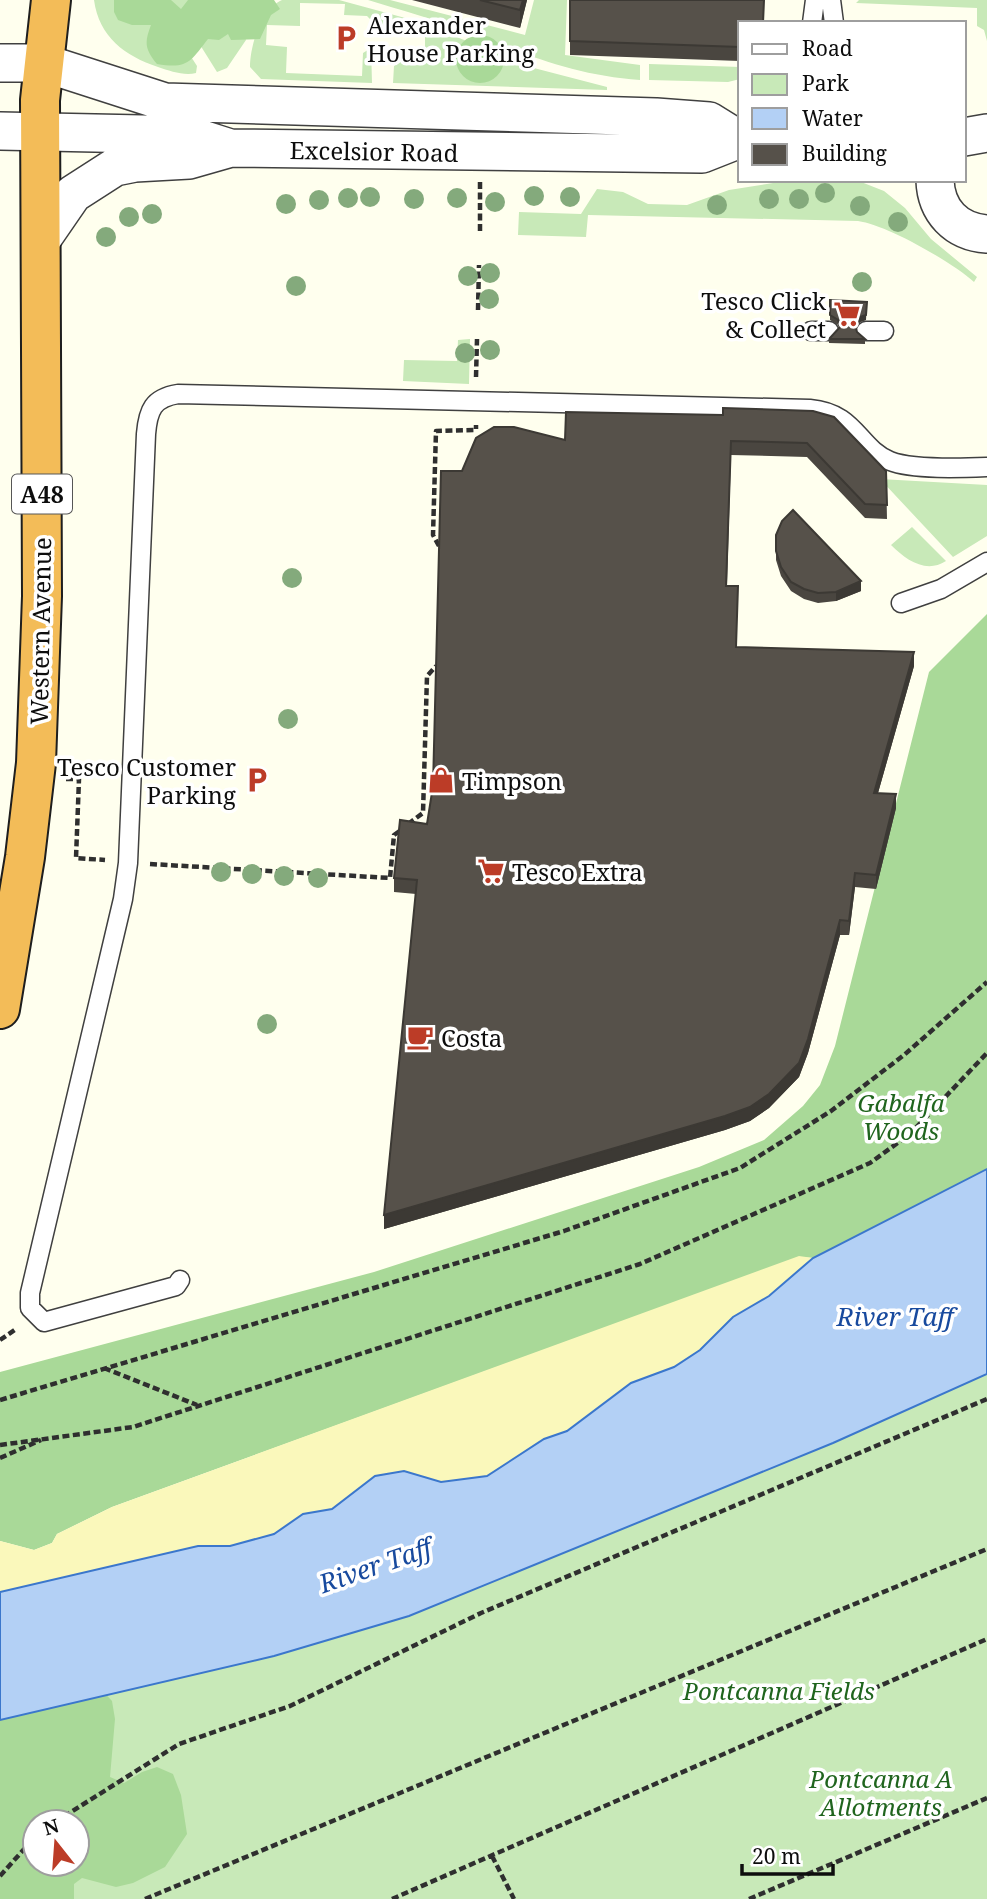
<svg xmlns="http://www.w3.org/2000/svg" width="987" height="1899" font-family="'Noto Serif',serif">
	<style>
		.green { fill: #c8e9b8; fill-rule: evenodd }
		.forest { fill: #a9d998; fill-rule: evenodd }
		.sand { fill: #faf8bb }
		.water { fill: #b3d0f5; stroke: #3b77cc; stroke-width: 2 }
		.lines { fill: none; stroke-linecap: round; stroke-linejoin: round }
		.lane-casing { stroke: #404040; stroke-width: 21 }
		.street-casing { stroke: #404040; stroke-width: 40 }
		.highway-casing { stroke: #1e1e1e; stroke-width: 42 }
		.path { stroke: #2f2f2f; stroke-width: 4.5; stroke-dasharray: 7 3.5; stroke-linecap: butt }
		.lane { stroke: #fff; stroke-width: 18 }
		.street { stroke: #fff; stroke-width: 37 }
		.highway { stroke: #f3bc58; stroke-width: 38 }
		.tree { fill: #84aa7c }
		.wall { fill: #4a4640 }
		.shaded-wall { fill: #3c3934 }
		.building { fill: #56514a; stroke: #3c3934; stroke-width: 2 }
		.labels { text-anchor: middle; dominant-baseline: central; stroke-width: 7; stroke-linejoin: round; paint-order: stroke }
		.shield { fill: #fff; stroke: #565656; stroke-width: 2 }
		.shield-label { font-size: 23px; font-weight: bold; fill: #0d0d0d }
		.poi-label { font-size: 24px; fill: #0d0d0d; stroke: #fff; text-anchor: start }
		.street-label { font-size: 24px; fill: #0d0d0d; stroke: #fff }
		.park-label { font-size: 24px; font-style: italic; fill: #20651e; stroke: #fff }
		.water-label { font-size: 26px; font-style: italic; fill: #184a9e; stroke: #fff }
	</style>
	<rect width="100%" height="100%" fill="#ffe"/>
	<path class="green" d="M94,0H142L179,38L197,66L196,73C184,76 170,71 158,67C125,56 99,37 94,0Z
		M161,0H235L246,40L227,68L217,72L192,32Z
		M282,0H339L420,22L530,67L607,87V90L393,83L394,66L400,62L425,63V31L380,29L367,16L344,15L345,4L300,3V26L267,25L266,45L287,47L286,73L362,76L363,53L371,48L372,83L261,79L250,67C250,46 261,9 282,0Z
		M368,0H390L525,35L534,0H567L565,55L640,65V80C576,76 523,54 465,31C433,19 401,10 368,0Z
		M859,0H987V41L984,30L977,26V8L856,3Z
		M649,64L740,67V79L728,82L649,80Z
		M792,180H856L884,191L905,208L931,239L977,277L974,282C952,262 887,225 858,221L588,215L586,237L518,235L519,212L581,214L597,189L623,192L648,204L687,205L729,190Z
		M470,339L469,384L403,381L404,360L457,361L458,340Z
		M880,479L987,485V536L953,557Z
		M912,527L946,561C926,574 906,560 891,545Z
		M987,1374V1899H0V1720L274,1656L409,1616L833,1443ZM35,1822H77V1864H35Z"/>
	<path class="forest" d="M114,0H171L181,9L188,0H274L280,9L271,15L260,39L231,40L228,34L219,40L208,39C190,62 188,69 157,64C145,49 144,43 151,25H132L118,20L114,12Z
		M456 59a24 24 0 1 1 48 0a24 24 0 1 1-48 0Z
		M987,614V1169L813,1258L799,1257L112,1507L57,1534L52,1543L34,1550L0,1541V1372L374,1272L699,1167L764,1140L803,1106L820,1085L835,1046L929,672Z
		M100,1688L112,1701L115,1719L110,1777L124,1783L142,1772L157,1767L173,1774L181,1795L187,1834L165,1867L133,1883L116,1887L82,1878L74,1884V1899H0V1703ZM35,1822H77V1864H35Z"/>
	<path class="sand" d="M799,1256L813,1258L769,1296L733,1317L700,1350L674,1367L631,1383L567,1431L544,1439L487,1476L441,1482L404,1471L376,1476L332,1509L303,1514L274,1534L230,1546H198L0,1592V1541L34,1550L52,1543L57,1534L112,1507Z"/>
	<path class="water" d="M987,1169V1374L833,1443L409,1616L274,1656L0,1720V1592L198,1546H230L274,1534L303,1514L332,1509L375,1476L404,1471L441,1482L487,1476L544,1439L567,1431L631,1383L674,1367L700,1350L733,1317L769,1296L813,1258Z"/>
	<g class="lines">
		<g class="lane-casing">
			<path id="lane" d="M831,0L834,23
				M812,23L815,0
				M811,331H829
				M866,331H884
				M901,603L941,589L987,562
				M180,1280L176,1286L44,1322L30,1308V1293L123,899L128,863L146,434C148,410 153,398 178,394L810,409C856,413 858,448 890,461C913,470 962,468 987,467"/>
		</g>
		<g class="street-casing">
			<path id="street" d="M0,63H44L165,102L656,117L709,121L738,139
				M0,131L189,135L230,148
				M964,137L987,133
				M935,180C936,211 956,232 987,234
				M42,239L73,194L115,167L135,163L189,160L231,148L702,154L740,139"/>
		</g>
		<g class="highway-casing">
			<path id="highway" d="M0,1009L25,857L36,763L42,596L40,100L51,0"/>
		</g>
		<path class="path" d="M480,182V233
			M478,310L479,265
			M476,377L477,339
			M439,546L433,535L436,431L476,430V425
			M66,779H79L76,858L105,860
			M408,824L423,813L427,676L436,666
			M150,864L390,878L394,835L401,830
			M0,1340L16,1329
			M104,1368L197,1405
			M0,1400L564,1231L740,1168L831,1111L904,1055L987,982
			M0,1445L133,1427L640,1264L870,1163L910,1134L987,1053
			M0,1458L41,1440
			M55,1822L179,1744L290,1706L481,1613L987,1399
			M492,1856L514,1899
			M0,1876L35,1837
			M145,1899L987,1549
			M392,1899L987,1639
			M749,1899L987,1798"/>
		<use href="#lane" class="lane"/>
		<use href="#street" class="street"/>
		<use href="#highway" class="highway"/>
	</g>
	<g class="tree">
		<circle cx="825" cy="193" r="10"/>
		<circle cx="534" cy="196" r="10"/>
		<circle cx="370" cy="197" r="10"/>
		<circle cx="570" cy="197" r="10"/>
		<circle cx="348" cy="198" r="10"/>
		<circle cx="457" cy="198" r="10"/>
		<circle cx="414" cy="199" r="10"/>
		<circle cx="769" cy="199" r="10"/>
		<circle cx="799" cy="199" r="10"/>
		<circle cx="319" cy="200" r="10"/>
		<circle cx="495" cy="202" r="10"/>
		<circle cx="286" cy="204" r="10"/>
		<circle cx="717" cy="205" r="10"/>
		<circle cx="860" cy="206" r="10"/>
		<circle cx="152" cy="214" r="10"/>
		<circle cx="129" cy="217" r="10"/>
		<circle cx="898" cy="222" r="10"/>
		<circle cx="106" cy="237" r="10"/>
		<circle cx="490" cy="273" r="10"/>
		<circle cx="468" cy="276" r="10"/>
		<circle cx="862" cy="282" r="10"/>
		<circle cx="296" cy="286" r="10"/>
		<circle cx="489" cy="299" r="10"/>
		<circle cx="490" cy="350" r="10"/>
		<circle cx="465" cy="353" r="10"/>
		<circle cx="292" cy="578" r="10"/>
		<circle cx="288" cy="719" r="10"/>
		<circle cx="221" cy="872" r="10"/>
		<circle cx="252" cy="874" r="10"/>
		<circle cx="284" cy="876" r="10"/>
		<circle cx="318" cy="878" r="10"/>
		<circle cx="267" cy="1024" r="10"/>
	</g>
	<path class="wall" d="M412,0H527L520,28Z
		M764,0V23H740V61L570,55V41Z
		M830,300L867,302L866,320L860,322L856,329L857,332L865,339V344L829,343V339L839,328L838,325L830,320Z
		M723,408L886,471L887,519L865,518L807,457L731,455L727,586L737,647L914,666L878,793L896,808L876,889L855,887L849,935H840L808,1053L799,1077L769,1108L750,1121L725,1130L384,1229L416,894L394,892V878L427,824L433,786L462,471L565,440L723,415Z
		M776,535L861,591L836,601L818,603L804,599L791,591L781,576L776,560Z"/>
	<path class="shaded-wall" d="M523,0H527L520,28V10Z
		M866,315V320L860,322L855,330V325L860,317Z
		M861,581V591L836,601V592Z
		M914,652V666L874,807V793Z
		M896,794V808L876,889V875Z
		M855,873V887L849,935V921Z
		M840,920V935L808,1053L799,1077L769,1108L750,1121L725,1130L384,1229V1215Z"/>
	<path class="building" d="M480,0H523L520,10Z
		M570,0H764L763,23H740V47L570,41Z
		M830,300L867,302L866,315L860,317L855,325L857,332L865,339H829L840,327L838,320L830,315Z
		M723,408L813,411L834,417L886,471L887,505L865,504L807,443L731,441L726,586H738L736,647L914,652L874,793L896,794L876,875L855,873L849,921L840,920L808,1039L799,1063L769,1094L750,1107L725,1116L384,1215L417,880L394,878L400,820L427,824L433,786L441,471H462L476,438L494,427H514L565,440L566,412L723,415Z
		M793,510L861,581L836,592L818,593L804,589L791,582L781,567L776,551V535L782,521Z"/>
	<defs>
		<g id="parking-bare" transform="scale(2.1)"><path d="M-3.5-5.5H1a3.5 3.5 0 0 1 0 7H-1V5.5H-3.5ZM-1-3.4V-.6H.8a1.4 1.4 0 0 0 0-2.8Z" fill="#bc3c27" stroke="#fff" stroke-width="2.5" paint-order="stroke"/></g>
		<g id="supermarket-bare" transform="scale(2.1)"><path d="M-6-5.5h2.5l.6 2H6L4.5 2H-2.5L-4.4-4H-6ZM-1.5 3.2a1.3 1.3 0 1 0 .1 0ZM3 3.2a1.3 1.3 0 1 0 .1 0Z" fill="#bc3c27" stroke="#fff" stroke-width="2.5" paint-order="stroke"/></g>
		<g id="shop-bare" transform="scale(2.1)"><path d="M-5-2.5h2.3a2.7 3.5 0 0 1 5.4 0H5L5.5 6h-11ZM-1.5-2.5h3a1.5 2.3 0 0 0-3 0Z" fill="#bc3c27" stroke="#fff" stroke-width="2.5" paint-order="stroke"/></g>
		<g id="cafe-bare" transform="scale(2.1)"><path d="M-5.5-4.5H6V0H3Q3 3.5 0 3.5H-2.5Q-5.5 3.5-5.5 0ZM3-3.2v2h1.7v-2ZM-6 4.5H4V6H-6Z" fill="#bc3c27" stroke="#fff" stroke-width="2.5" paint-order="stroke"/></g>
	</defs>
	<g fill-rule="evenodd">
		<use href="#parking-bare" x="346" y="38"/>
		<use href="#supermarket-bare" x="847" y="314"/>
		<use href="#parking-bare" x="257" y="780"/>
		<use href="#shop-bare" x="441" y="780"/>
		<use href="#supermarket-bare" x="491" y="871"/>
		<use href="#cafe-bare" x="420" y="1037"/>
	</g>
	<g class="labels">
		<rect class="shield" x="12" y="474.5" width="60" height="39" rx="5"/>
		<g class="shield-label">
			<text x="42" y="494">A48</text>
		</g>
		<g class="poi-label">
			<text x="367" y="24">Alexander<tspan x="367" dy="28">House Parking</tspan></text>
			<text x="826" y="300" text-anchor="end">Tesco Click<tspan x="826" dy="28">&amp; Collect</tspan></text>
			<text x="236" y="766" text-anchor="end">Tesco Customer<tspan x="236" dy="28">Parking</tspan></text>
			<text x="462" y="780">Timpson</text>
			<text x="512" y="871">Tesco Extra</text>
			<text x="441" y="1037">Costa</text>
		</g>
		<g class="street-label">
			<text transform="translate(374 151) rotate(1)">Excelsior Road</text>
			<text transform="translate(40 631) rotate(-89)">Western Avenue</text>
		</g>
		<g class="park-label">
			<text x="901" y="1102">Gabalfa<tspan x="901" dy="28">Woods</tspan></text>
			<text x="779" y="1690">Pontcanna Fields</text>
			<text x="881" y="1778">Pontcanna A<tspan x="881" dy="28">Allotments</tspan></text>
		</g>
		<g class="water-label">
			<text x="895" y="1316">River Taff</text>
			<text transform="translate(375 1565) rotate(-19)">River Taff</text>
		</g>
	</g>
	<rect x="738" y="21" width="228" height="161" fill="#ffffff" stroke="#9e9e9e" stroke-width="2"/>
	<rect x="752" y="44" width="35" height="10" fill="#ffffff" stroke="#9e9e9e" stroke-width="2"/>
	<text x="802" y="56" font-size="21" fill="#0d0d0d">Road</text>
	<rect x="752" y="74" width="35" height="21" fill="#c8e9b8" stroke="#9e9e9e" stroke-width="2"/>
	<text x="802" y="91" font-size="21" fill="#0d0d0d">Park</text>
	<rect x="752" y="108" width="35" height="21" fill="#b3d0f5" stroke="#9e9e9e" stroke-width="2"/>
	<text x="802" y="126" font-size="21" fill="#0d0d0d">Water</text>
	<rect x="752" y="144" width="35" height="21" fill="#56514a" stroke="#9e9e9e" stroke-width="2"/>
	<text x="802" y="161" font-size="21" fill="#0d0d0d">Building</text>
	<g transform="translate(56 1843) rotate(343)"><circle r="33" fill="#ffffff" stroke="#9e9e9e" stroke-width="2"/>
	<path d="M0-5L12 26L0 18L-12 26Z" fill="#bc3c27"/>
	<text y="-10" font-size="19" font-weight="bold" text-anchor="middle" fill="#0d0d0d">N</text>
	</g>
	<path d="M742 1864v10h91v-10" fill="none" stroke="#0d0d0d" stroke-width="3.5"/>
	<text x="752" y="1864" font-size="21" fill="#0d0d0d" stroke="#ffffff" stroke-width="5" paint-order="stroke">20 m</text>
</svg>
